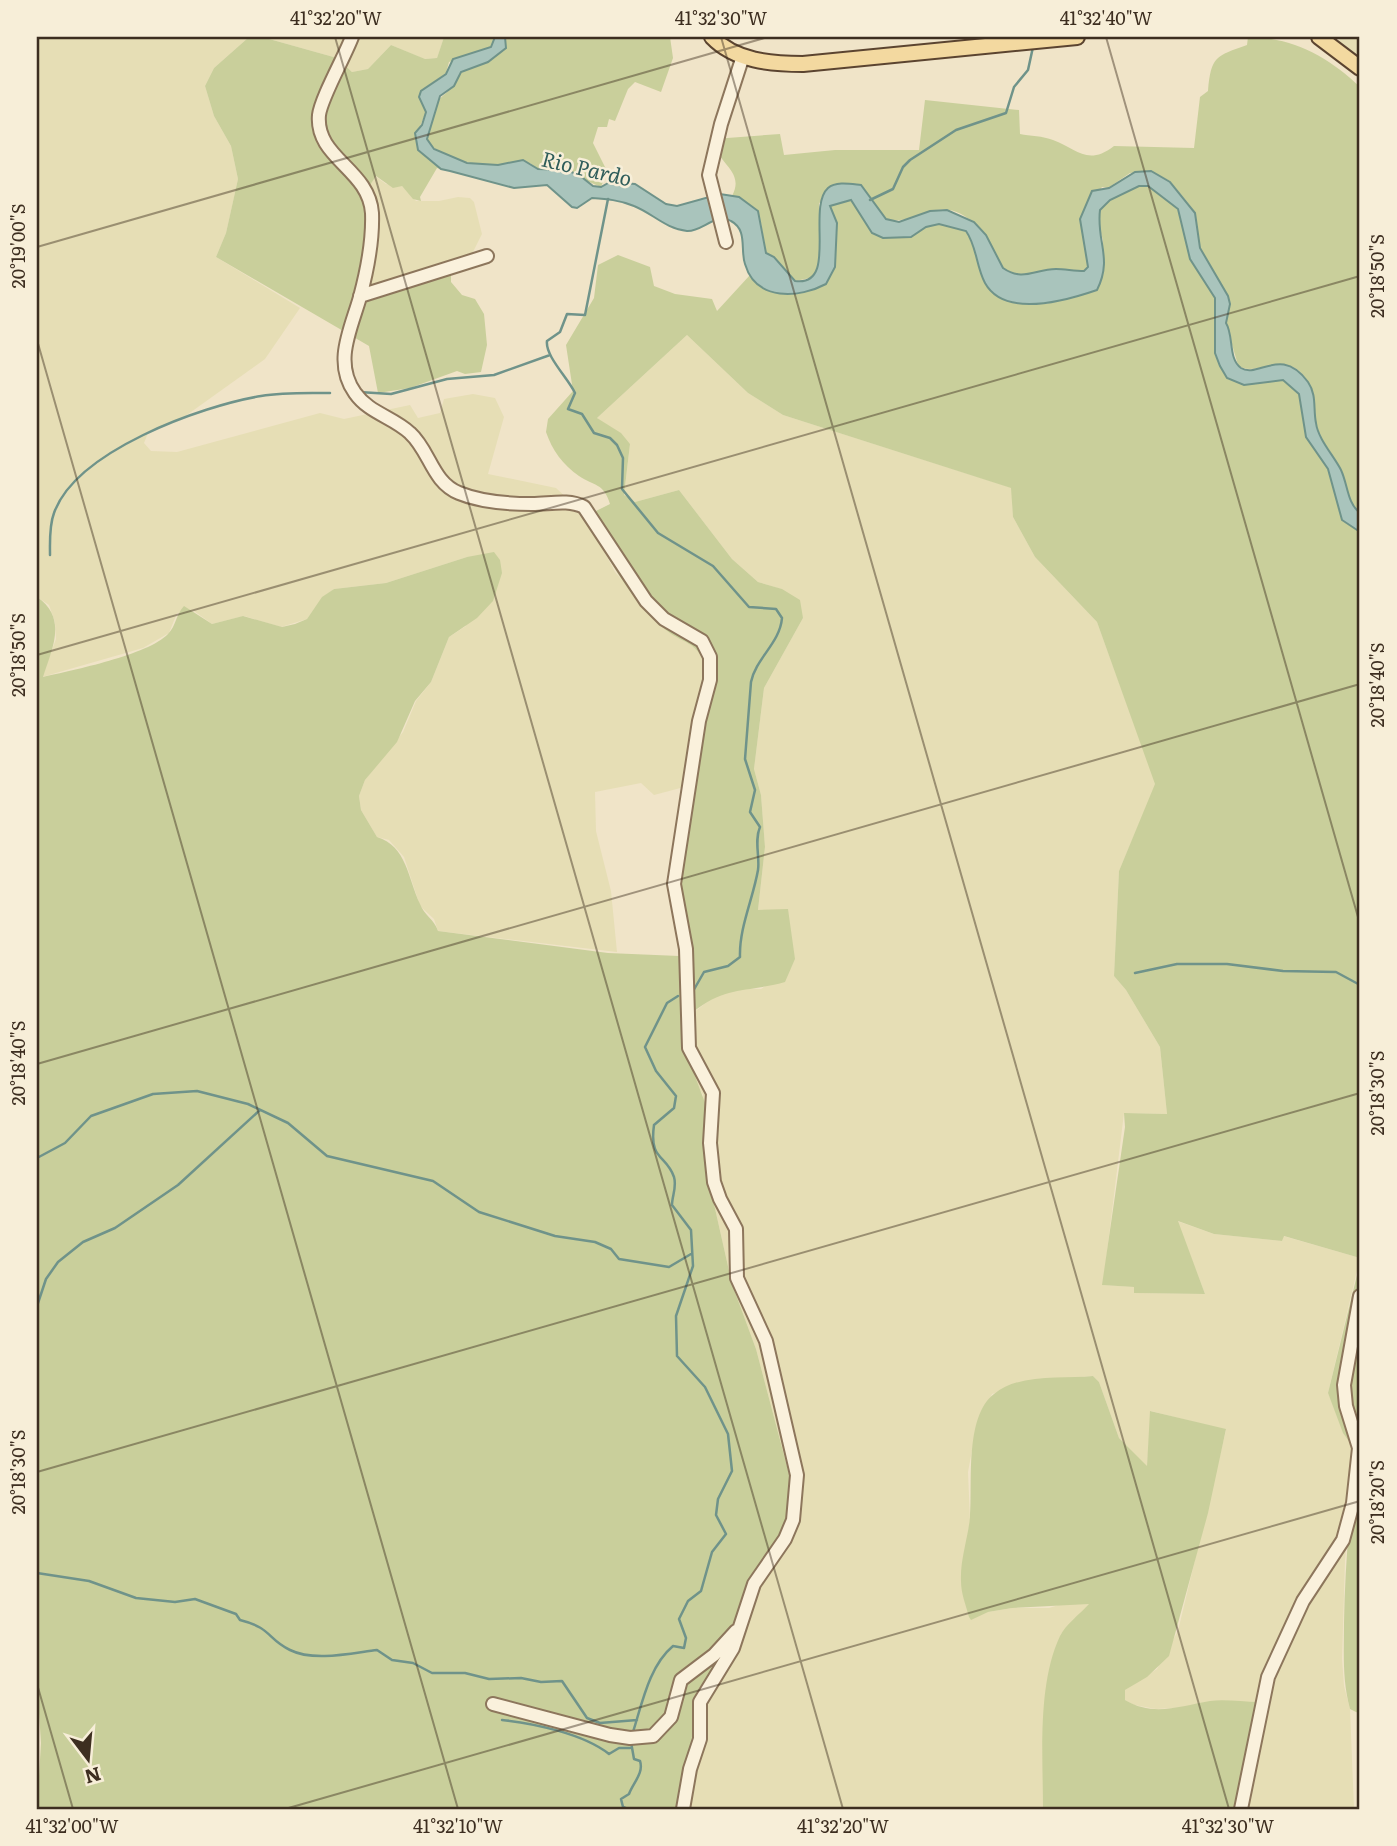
<svg xmlns="http://www.w3.org/2000/svg" width="1397" height="1846" font-family="Literata,serif">
	<style>
		.farmland { fill: #e6deb5 }
		.green { fill: #c9cf9b }
		.water { fill: #a9c4bc; stroke: #6f938a; stroke-width: 2 }
		.lines { fill: none; stroke-linecap: round; stroke-linejoin: round }
		.stream { stroke: #6f938a; stroke-width: 2.5 }
		.minor-casing { stroke: #8d765c; stroke-width: 16 }
		.major-casing { stroke: #5b4430; stroke-width: 18 }
		.minor { stroke: #faf1dc; stroke-width: 12 }
		.major { stroke: #f3d9a0; stroke-width: 14 }
		.ticks { fill: none; stroke: #3d2e20; stroke-width: 2; stroke-opacity: 0.45 }
		.labels { text-anchor: middle; dominant-baseline: central; stroke-width: 5; stroke-linejoin: round; paint-order: stroke }
		.water-label { font-size: 21px; font-style: italic; fill: #2f5d5a; stroke: #f7eed8 }
		.neatline { fill: none; stroke: #3d2e20; stroke-width: 2.5 }
		.ticks-label { font-size: 18px; text-anchor: middle; fill: #3d2e20 }
	</style>
	<rect width="100%" height="100%" fill="#f0e4c8"/>
	<path class="farmland" d="M37,37H249L214,68L205,86L214,116L231,146L238,179L226,233L216,257L300,308L265,359L184,417L148,433L144,443L151,451L177,452L320,413L344,419L410,405L418,418L440,413L444,399L473,394L495,398L504,417L488,474L556,488L586,516L615,572L661,626L701,651L710,673L688,786L654,795L641,783L595,792L596,831L611,891L617,952L438,931L434,919L420,906L404,857L389,840L377,837L361,810L359,796L365,780L403,732L416,701L431,682L449,637L466,626L467,557L386,583L334,589L322,598L307,619L281,627L244,616L212,624L194,611L177,613L169,633L143,648L42,677L56,639L55,622L49,605L37,597Z
		M262,37H444L437,58L424,59L391,45L368,69L352,72L337,58Z
		M1342,37H1360V67L1334,47Z
		M375,176L386,184L402,186L416,201H439L458,197L470,198L474,202L482,234L469,260L422,281L368,299L364,187L370,185Z
		M687,335L748,393L783,415L1012,488L1013,517L1035,557L1097,622L1156,784L1119,871L1114,976L1126,990L1160,1047L1167,1114L1124,1113L1103,1285L1134,1287L1135,1293L1205,1294L1177,1221L1214,1234L1282,1241L1283,1236L1360,1258L1328,1393L1356,1451L1345,1560L1342,1659L1344,1686L1350,1709L1354,1809H1238L1190,1707L1156,1709L1134,1705L1125,1700V1690L1157,1669L1178,1631L1226,1430L1151,1411L1147,1467L1119,1438L1099,1382L1093,1376L1031,1381L992,1394L976,1429L968,1472L970,1520L961,1579L988,1612L1012,1608H1049L1065,1603L1090,1604L1061,1634L1043,1732V1809H681L692,1737L789,1474L756,1349L732,1284L707,1173L703,1095L693,1076L687,1055L693,1013L712,998L739,988L761,989L790,969L795,959L758,910L765,847L761,795L754,769L764,688L803,618L781,589L758,582L732,559L679,490L635,502L624,496L630,444L597,418Z"/>
	<path class="green" d="M249,37H262L337,58L352,72L368,69L391,45L425,59L437,58L444,37H495L491,47L449,62L446,73L421,91L426,112L418,131V150L441,169L437,168L420,197L421,201L413,199L402,186L393,188L376,176L370,185L364,187L370,204L368,299L451,268V282L462,295L475,299L484,314L487,345L481,372L465,374L457,371L410,388L378,393L369,346L216,257L226,233L238,179L231,146L214,116L205,86L214,68Z
		M505,37H670L673,58L661,92L635,82L628,89L615,121L609,119L607,127H598L593,143L607,171L601,187L559,169H538L530,163C495,164 450,171 427,140L437,101L454,86L460,73C476,63 493,61 506,47Z
		M1248,37C1292,37 1329,57 1360,87V513C1348,504 1348,488 1343,475C1337,458 1323,444 1316,427C1311,414 1315,397 1309,384C1290,345 1255,380 1238,365L1226,324L1228,296L1199,248L1195,213L1189,204L1170,181L1151,171L1130,173L1108,188L1102,187L1080,219L1088,267L1084,271C1074,271 1065,269 1056,269C1035,269 1023,282 1003,268C986,241 971,199 927,212C912,217 902,223 885,219L861,185L819,203L820,262L816,273L810,278L795,281L774,258L766,253L761,223L739,197L732,196C746,170 715,164 714,139L780,134L784,155L835,150H919L925,100L1019,110L1020,134C1030,136 1043,136 1053,140C1076,148 1087,167 1114,146L1194,148L1200,97L1208,91C1211,56 1216,56 1247,45Z
		M1139,186H1148L1178,209L1190,259L1215,298V355L1227,378L1283,380L1299,394L1306,437L1328,469L1342,520L1360,532V1258L1284,1236L1282,1241L1214,1234L1178,1221L1205,1294L1134,1293V1287L1102,1285L1125,1127L1124,1113L1167,1114L1160,1047L1126,990L1114,976L1119,871L1155,784L1097,622L1035,557L1013,517L1011,488L783,415L748,393L687,335L597,418L621,433L630,444L624,495L635,502L679,490L732,559L758,582L782,589L800,600L803,618L764,688L754,769L761,795L765,847L758,910L788,909L795,959L785,982C746,993 727,985 693,1012L687,1055L707,1108V1173L732,1284L756,1349L789,1474V1522L717,1674L692,1737L681,1809H37L41,1743L37,1683V597C68,618 52,649 43,677C73,670 148,655 168,634C176,626 176,614 184,606L212,624L243,616L282,627L295,624L307,619L322,597L334,589L386,583L467,557L494,552L500,560L502,573L493,601L477,618L449,637L431,682L415,701L397,742L365,780L359,796L361,810L377,837C407,846 408,879 420,904C424,915 434,919 438,931L608,953L679,956L673,901L710,673C694,635 685,648 660,625C627,595 606,555 586,516L610,504C604,483 594,486 579,476C563,465 552,450 546,432L548,419L573,391L566,345L594,298L598,265L618,255L650,267L654,286L675,294L712,299L717,311L750,275C773,298 798,299 826,283L835,267L837,223L830,206L851,200L872,233L883,238L911,237L926,227L939,224L966,231L976,252L986,285L999,295L1046,304L1097,289L1103,240L1098,223L1100,210L1110,200Z
		M1360,1263V1714L1350,1709C1342,1679 1344,1653 1344,1623C1345,1565 1350,1509 1356,1451L1343,1433L1328,1393Z
		M1093,1376L1099,1382L1119,1438L1147,1466L1150,1411L1226,1429L1208,1513L1169,1656L1147,1677L1125,1690V1700C1153,1717 1180,1706 1210,1701C1225,1699 1243,1702 1259,1702L1238,1809H1043C1043,1757 1037,1685 1060,1636C1065,1625 1080,1614 1089,1604L1012,1608L988,1612L971,1620L969,1617C966,1605 961,1594 961,1581C960,1560 968,1538 970,1517C973,1485 964,1417 994,1394C1019,1373 1063,1379 1093,1376Z"/>
	<path class="water" d="M495,37H505L506,48L488,62L461,72L454,86L440,96L427,139L434,149L467,163L498,165L523,160L538,169L566,170L579,175L593,186L601,187L610,182L635,184L666,204L677,206L720,194L739,197L758,211L766,253L774,257L795,281C839,287 806,208 828,188C836,181 851,184 861,185L886,219L899,222L930,211L947,210L974,222L986,235L1003,268C1023,282 1035,269 1056,269C1065,269 1074,271 1084,271L1088,267L1080,219L1092,191L1109,188L1135,172L1151,171L1170,182L1195,213L1200,248L1228,296L1230,304L1226,323C1234,336 1228,359 1241,368C1258,379 1281,345 1308,382C1317,395 1313,409 1316,423C1318,439 1334,456 1341,470C1348,485 1347,503 1360,513V532L1342,520L1328,469L1306,437L1299,394L1283,380L1244,385L1227,378L1220,366L1215,353V298L1190,259L1178,209L1148,186H1139L1110,200L1100,210C1096,241 1113,258 1097,290C1068,300 1005,319 985,283C976,266 977,247 966,231L939,224L926,227L911,237L883,238L872,233L851,200L830,206L837,223L835,267L826,284C800,298 756,302 745,264C740,250 748,230 731,221C716,212 702,232 687,231C666,229 652,213 634,206C620,200 606,199 592,198L577,208L572,207L547,185L514,188L450,171L441,169L418,150L415,133L422,125L426,112L419,97L421,91L446,74L453,59L491,47Z"/>
	<g class="lines">
		<path class="stream" d="M608,199L585,315L567,314L560,332L547,341C545,356 568,378 575,393L568,409L582,414L594,433L610,438L617,445L623,458L622,489L658,533L713,566L749,607L776,609L782,618C780,643 756,658 751,682L745,759L755,790L750,812L760,827C754,841 760,857 758,870C753,899 739,928 740,957L728,966L704,972L692,993
			M870,200L893,189L903,167L910,160L956,130L1006,113L1014,87L1028,70L1033,47
			M359,392L391,394L447,379L494,375L550,355
			M50,555C50,542 49,526 54,513C76,451 201,406 261,396C284,392 307,393 330,393
			M1135,973L1177,964H1227L1283,971L1336,972L1360,985
			M37,1158L65,1143L91,1116L153,1094L197,1091L248,1104L288,1123L327,1156L433,1181L479,1212L555,1236L595,1242L611,1249L619,1259L669,1267L691,1254
			M37,1306L46,1279L58,1262L83,1242L115,1228L178,1185L260,1110
			M37,1573L89,1581L136,1598L175,1602L195,1599L236,1614L240,1620C272,1628 267,1639 290,1650C314,1662 352,1653 377,1650L392,1660L413,1663L432,1673H465L489,1679L521,1678L541,1682L562,1681L587,1718L600,1723L637,1720
			M502,1720C533,1723 584,1734 609,1754L619,1748H630
			M633,1732C642,1704 649,1666 673,1646L684,1648L686,1638L679,1619L688,1601L701,1591L712,1552L726,1534L716,1515L718,1499L732,1471L728,1434L705,1387L677,1356L676,1316L693,1266L691,1230L672,1205C672,1196 677,1187 674,1177C666,1154 649,1161 654,1125L674,1108L676,1096L656,1071L645,1047L667,1003L678,996
			M628,1809L623,1807L621,1799L629,1794C633,1783 644,1773 640,1761L634,1759L631,1742"/>
		<g class="minor-casing">
			<path id="minor" d="M352,37C345,56 321,98 319,115C315,158 369,169 372,213C373,240 367,271 360,297C351,329 333,362 355,393C369,413 393,417 410,433C430,451 432,482 459,493C481,502 509,504 532,504C550,504 568,499 584,507L646,601L664,619L702,641L710,657V680L699,721L674,884L686,949L689,1048L713,1093L710,1143L714,1182L720,1199L736,1229L737,1278L766,1341L797,1475L793,1520L785,1539L754,1584L733,1648L700,1702V1739L690,1769L683,1809
				M726,242L709,175L721,124L743,56
				M360,296L487,256
				M493,1704L610,1735L630,1738L653,1736L671,1717L681,1680L714,1655L736,1631
				M1241,1809L1268,1677L1303,1601L1343,1540L1353,1503L1359,1448L1346,1406L1344,1385L1360,1296"/>
		</g>
		<g class="major-casing">
			<path id="major" d="M712,37C735,61 771,64 803,64L1077,37
				M1319,37L1360,68"/>
		</g>
		<use href="#minor" class="minor"/>
		<use href="#major" class="major"/>
	</g>
	<path class="ticks" d="M335,37L843,1809M721,37L1229,1809M1106,37L1360,924M37,247L768,37M37,340L458,1809M37,655L1360,276M37,1064L1360,684M37,1472L1360,1093M37,1684L73,1809M285,1809L1360,1501"/>
	<g class="labels">
		<g class="water-label">
			<text transform="translate(587 167) rotate(13)">Rio Pardo</text>
		</g>
	</g>
	<rect width="1397" height="1846" fill="none" stroke="#f7eed8" stroke-width="77"/>
	<g transform="translate(88 1759) rotate(164)" stroke="#f7eed8" stroke-width="5" paint-order="stroke">
	<path d="M0-5L12 26L0 18L-12 26Z" fill="#3d2e20"/>
	<text y="-10" font-size="19" font-weight="bold" text-anchor="middle" fill="#3d2e20">N</text>
	</g>
	<rect x="38" y="38" width="1320" height="1770" class="neatline"/>
	<g class="ticks-label">
		<text x="336" y="25">41°32'20"W</text>
		<text x="721" y="25">41°32'30"W</text>
		<text x="1106" y="25">41°32'40"W</text>
		<text transform="translate(19 246) rotate(-90)" y="6">20°19'00"S</text>
		<text transform="translate(1378 276) rotate(-90)" y="6">20°18'50"S</text>
		<text transform="translate(19 655) rotate(-90)" y="6">20°18'50"S</text>
		<text transform="translate(1378 685) rotate(-90)" y="6">20°18'40"S</text>
		<text transform="translate(19 1063) rotate(-90)" y="6">20°18'40"S</text>
		<text transform="translate(1378 1093) rotate(-90)" y="6">20°18'30"S</text>
		<text transform="translate(19 1472) rotate(-90)" y="6">20°18'30"S</text>
		<text transform="translate(1378 1502) rotate(-90)" y="6">20°18'20"S</text>
		<text x="72" y="1833">41°32'00"W</text>
		<text x="458" y="1833">41°32'10"W</text>
		<text x="843" y="1833">41°32'20"W</text>
		<text x="1228" y="1833">41°32'30"W</text>
	</g>
</svg>
